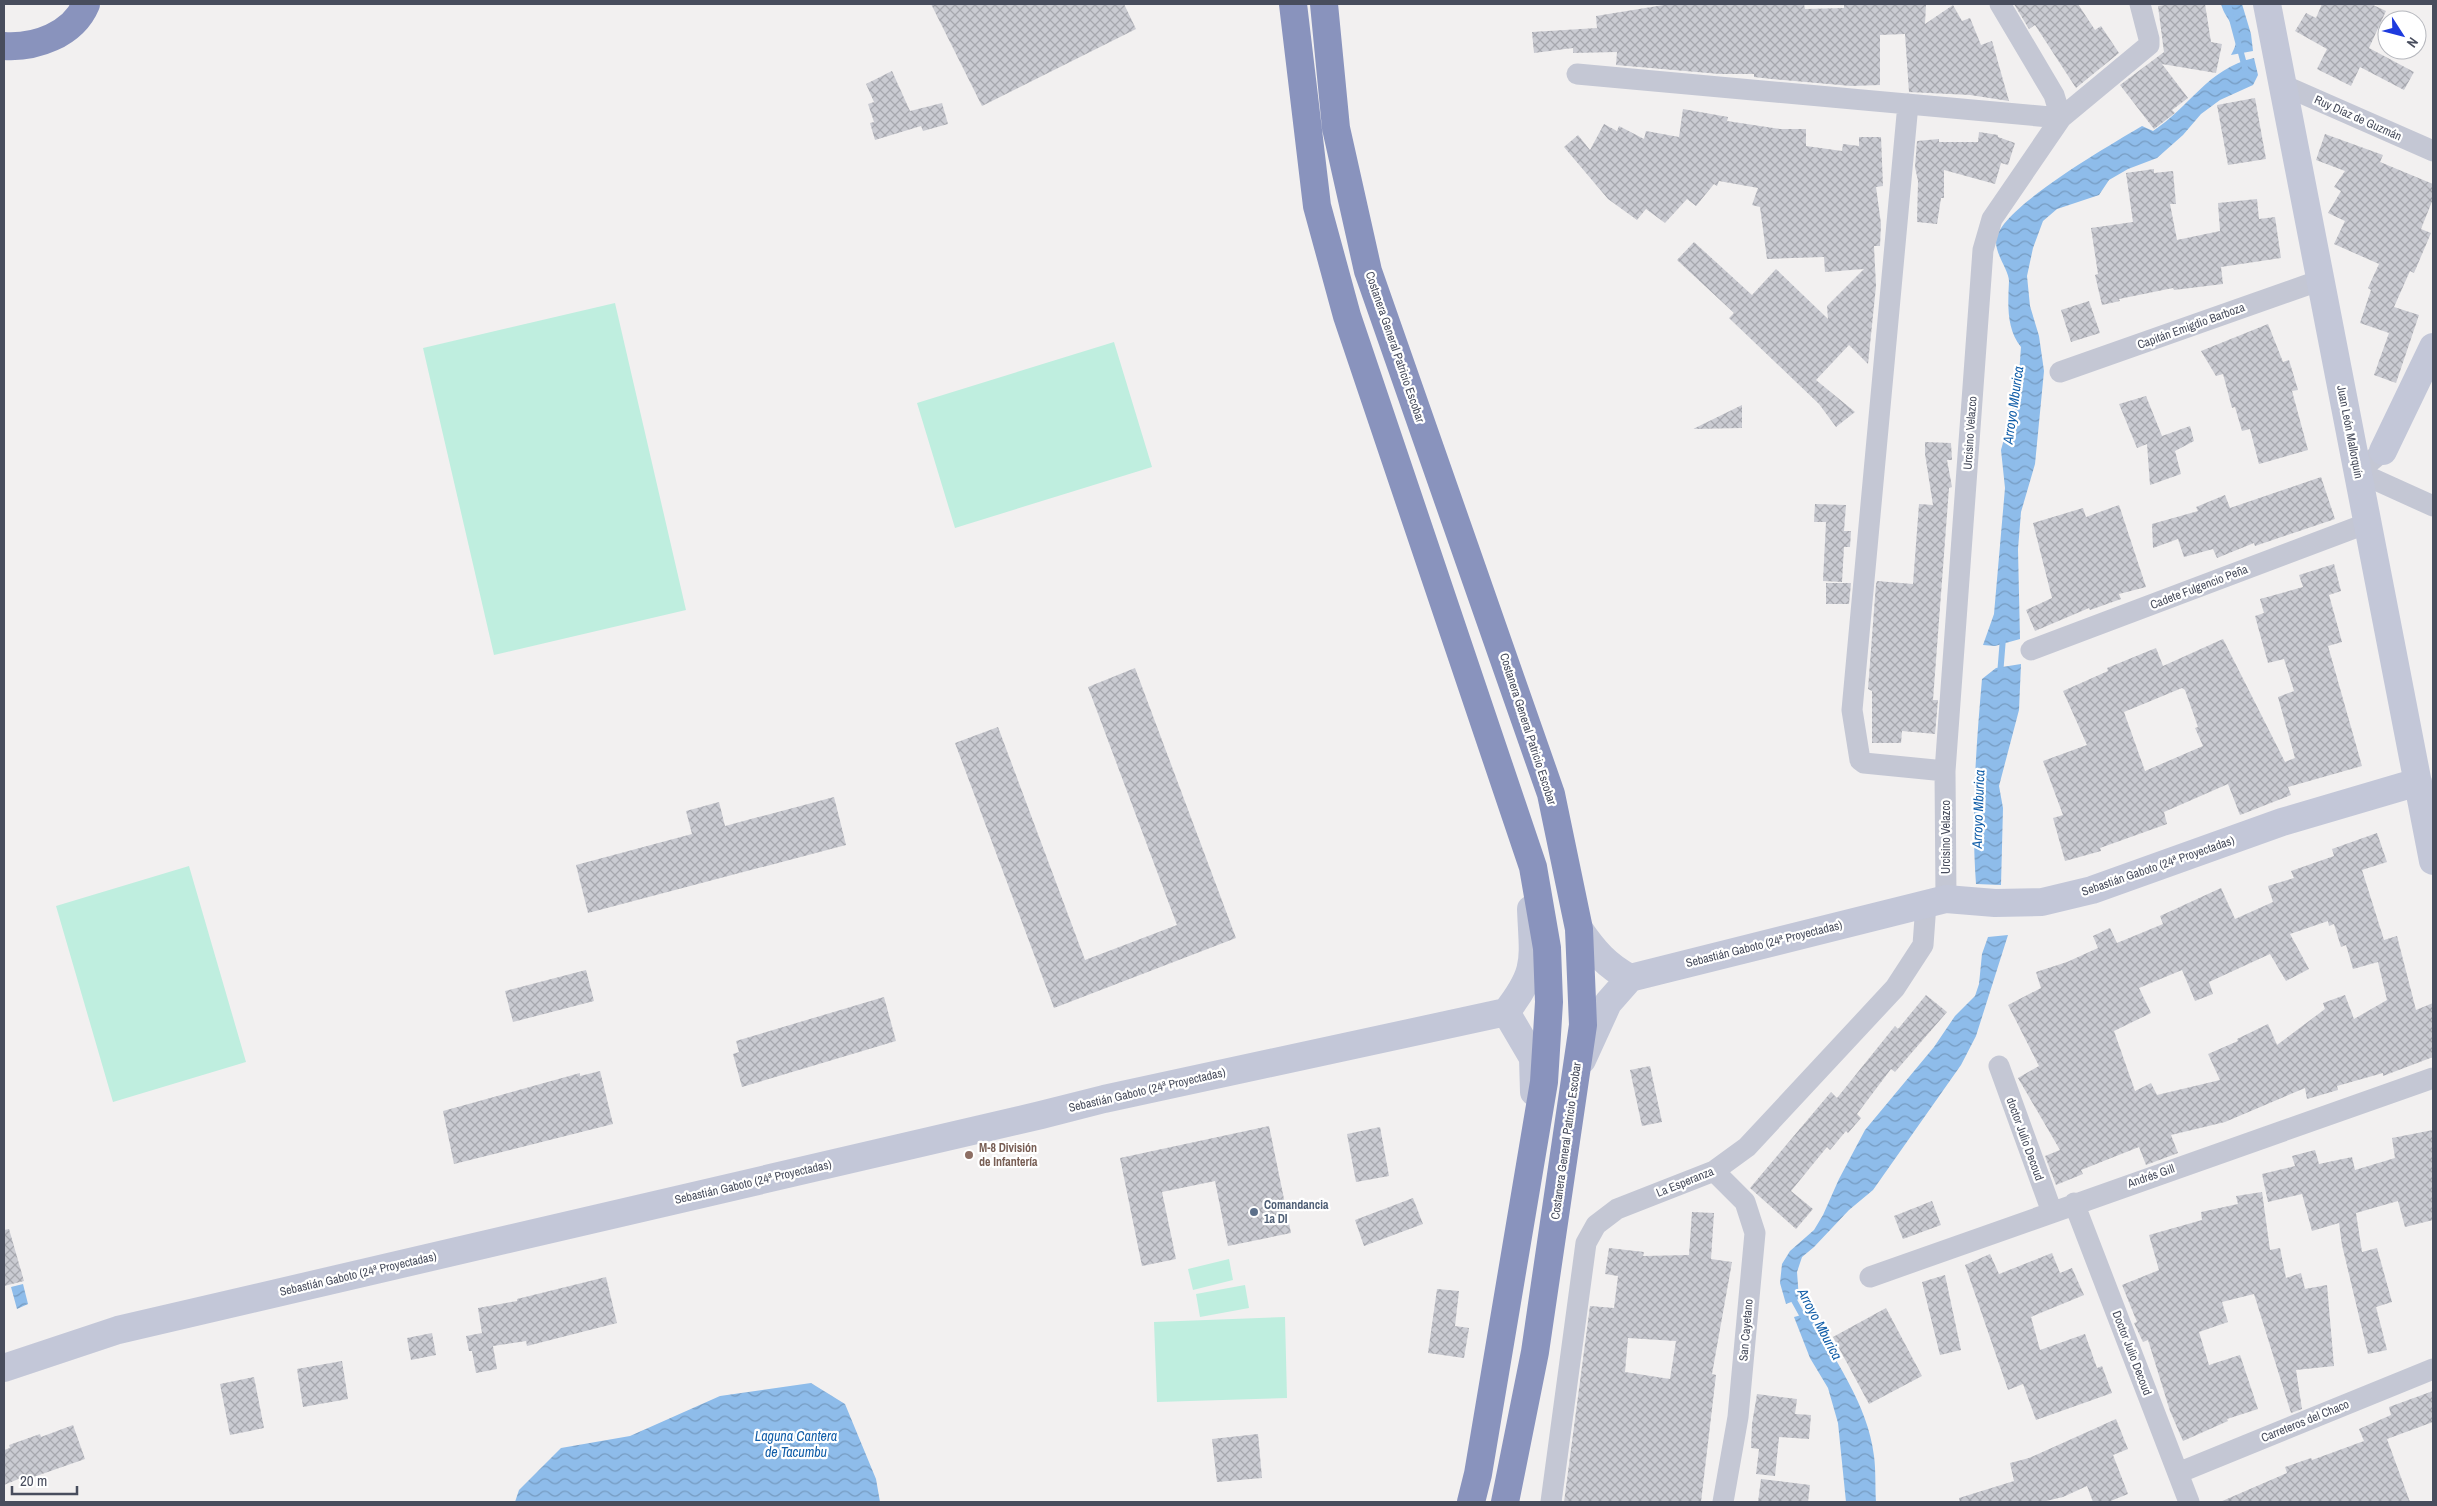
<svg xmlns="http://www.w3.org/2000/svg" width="2437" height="1506" font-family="'Archivo Narrow',sans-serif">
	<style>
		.park { fill: #bfeedf }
		.water { fill: url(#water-waves) }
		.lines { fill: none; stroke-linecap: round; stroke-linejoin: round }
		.stream { stroke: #8ebcea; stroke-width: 6 }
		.building { fill: url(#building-cross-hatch); fill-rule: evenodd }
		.street { stroke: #c4c7d4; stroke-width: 21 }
		.secondary { stroke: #c3c7d8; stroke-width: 28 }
		.highway { stroke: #8993bd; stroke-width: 28 }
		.education-dot { fill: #8d6e63; stroke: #fff; stroke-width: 2 }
		.service-dot { fill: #5c6f8a; stroke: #fff; stroke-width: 2 }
		.labels { text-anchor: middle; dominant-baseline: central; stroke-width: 4.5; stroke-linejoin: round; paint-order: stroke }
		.street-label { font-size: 12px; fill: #484d5d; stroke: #fff }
		.education-label { font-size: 12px; font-weight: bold; fill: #785e54; stroke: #fff; text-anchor: start }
		.service-label { font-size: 12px; font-weight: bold; fill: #4e5e75; stroke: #fff; text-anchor: start }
		.water-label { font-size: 14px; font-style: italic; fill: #105da8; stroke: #fff }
	</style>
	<defs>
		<pattern id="water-waves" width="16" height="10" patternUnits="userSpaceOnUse" patternTransform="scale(1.25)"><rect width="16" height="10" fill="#8ebcea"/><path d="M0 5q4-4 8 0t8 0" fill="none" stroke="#769bc1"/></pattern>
		<pattern id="building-cross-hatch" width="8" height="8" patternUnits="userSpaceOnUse" patternTransform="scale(1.25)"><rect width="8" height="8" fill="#cacbd2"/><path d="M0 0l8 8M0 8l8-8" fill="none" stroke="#a6a7ae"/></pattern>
	</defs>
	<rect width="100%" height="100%" fill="#f2f0f0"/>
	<path class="park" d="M615,303L686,610L494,655L423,348Z
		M1114,342L1152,467L955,528L917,403Z
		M189,866L246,1062L113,1102L56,906Z
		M1229,1259L1233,1280L1193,1290L1188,1269Z
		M1245,1285L1249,1308L1200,1317L1196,1294Z
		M1285,1317L1287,1398L1157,1402L1154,1322Z"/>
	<path class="water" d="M2221,4H2242L2251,34L2253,51L2231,55C2246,27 2228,28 2221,4Z
		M2254,58L2258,75L2253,85L2220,100L2201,114L2183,135L2157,158L2128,169L2109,180L2099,195L2057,209L2043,221L2033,248L2027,276L2030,306L2039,336L2044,371L2035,464L2021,512L2018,549L2020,639L1995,646L1983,645L1994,614L2005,488L2001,450L2018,388L2021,347C2006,328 2008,304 2009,281C2009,271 1996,255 1996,242C1995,210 2114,143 2142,126L2153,131C2190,107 2207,69 2254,58Z
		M2021,664L2019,710L1999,786L2003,808L2001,885L1976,884C1971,816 1976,747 1982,679L1996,668Z
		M2008,935L1976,1036L1961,1065L1873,1190L1849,1210L1814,1247L1802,1257L1797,1272L1799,1299L1786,1304L1780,1283L1782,1264L1790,1251L1814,1230L1823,1215L1839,1179L1865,1130L1934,1047L1955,1016L1975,996L1979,984L1982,954L1988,937Z
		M23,1284L28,1304L17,1309L11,1287Z
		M1809,1313C1833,1358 1868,1404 1874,1456C1876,1471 1875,1487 1876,1502H1846L1838,1423L1828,1388L1810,1358L1794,1317Z
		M811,1383L845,1404L876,1479L880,1502H515L519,1490L561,1448L630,1436L720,1396Z"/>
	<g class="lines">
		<path class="stream" d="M2228,4L2245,68
			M2000,675L2003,638
			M1791,1295L1806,1322"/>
	</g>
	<path class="building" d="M931,4H1124L1136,29L982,106Z
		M1670,4H1804L1805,9L1844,8V4L1926,5L1925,24L1953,5L1962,21L1970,18L1981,45L1992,41L2009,101L1970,95L1909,92L1905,34L1880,35V85L1851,86L1772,79L1754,77V74H1720L1616,65L1617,52L1573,53V48L1534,53L1532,32L1597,28L1596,16Z
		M2014,4H2078L2095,30L2101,26L2119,53L2076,88L2035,25L2029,29Z
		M2171,4H2205L2211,42L2222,44L2216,73L2162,64L2188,98L2172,110L2175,113L2154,129L2120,85L2164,52L2158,6Z
		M2322,4H2371L2386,11L2369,48L2414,72L2404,90L2360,67L2351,86L2317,69L2327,49L2295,31L2306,13L2316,18Z
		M892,71L910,111L942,103L948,124L923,131L921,126L875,140L870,123L874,122L868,104L874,102L866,84Z
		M2255,98L2266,159L2228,165L2217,105Z
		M1683,109L1728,117L1727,121L1780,129H1806V146L1842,151L1843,144L1859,146V137H1881L1883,186L1876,187L1881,224L1880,246H1874L1876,286L1868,364L1849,345L1816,380L1855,412L1836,427L1819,404L1729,318L1734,313L1677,260L1694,242L1752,295L1776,269L1828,319L1827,306L1864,269L1825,272L1824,257L1767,259L1760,207L1752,205L1758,188L1719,181L1717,186L1714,184L1696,206L1687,199L1665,223L1646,209L1637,220L1608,199L1564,147L1578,135L1590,150L1604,124L1617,131L1619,126L1644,139L1646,131L1679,137Z
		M1979,132L1998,135V137L2015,143L2008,165L2001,163L1995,184L1944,170V198H1941L1937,224L1917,222L1918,181L1915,167L1917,141L1939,139V142H1978Z
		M2325,134L2383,155L2380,162L2433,184V199L2421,229L2431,233L2414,273L2410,271L2394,307L2419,315L2396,383L2374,375L2389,333L2360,323L2371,290L2368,288L2379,264L2334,244L2345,221L2328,213L2341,191L2334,187L2345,171L2316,160Z
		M2154,169V173L2173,171L2176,204H2170L2177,240L2220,231L2218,203L2257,199L2259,219L2275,217L2281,258L2221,267L2223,284L2174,290L2173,288L2119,299L2120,301L2102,305L2095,275L2098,274L2091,228L2133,222L2126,173Z
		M2089,301L2100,333L2071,342L2061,310Z
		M2268,324L2283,362L2289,360L2298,390L2292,391L2308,450L2259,464L2250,429L2242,431L2235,407L2232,408L2223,374L2216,376L2201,351Z
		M2146,396L2162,436L2190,426L2194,441L2175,451L2181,474L2150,485L2147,444L2137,448L2119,404Z
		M1742,405V428L1693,429Z
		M1925,442L1951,443L1952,460H1947L1952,487L1949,488L1933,700H1938L1935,734L1902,731L1901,743H1872V691L1868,689L1876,584L1877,581L1913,584L1919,504L1933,505L1925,454Z
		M2321,477L2335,519L2255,546L2254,543L2217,558L2213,549L2184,557L2178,539L2153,548L2152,524L2198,511L2196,507L2225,495L2230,508Z
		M1815,504L1846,505L1844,531H1851L1850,547H1844L1842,582L1823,581L1826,522H1814Z
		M2119,505L2146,587L2119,594L2121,599L2090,610L2089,608L2035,631L2026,610L2052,598L2033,523L2083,508L2086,517Z
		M2334,564L2341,591L2329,595L2342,642L2328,646L2362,766L2288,787L2291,795L2240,815L2228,784L2164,812L2167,824L2100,848L2101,851L2065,861L2053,818L2063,815L2043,761L2087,745L2063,691L2108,671L2107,668L2156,648L2163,666L2223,639L2285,762L2295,758L2278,697L2294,691L2284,659L2268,663L2255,616L2264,613L2260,599L2303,587L2299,575ZM2182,688L2185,690L2198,727L2195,728L2203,746L2145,771L2124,712Z
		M1826,583H1851L1849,604H1826Z
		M1135,668L1236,938L1054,1008L955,743L998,727L1085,960L1177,925L1088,687Z
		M834,797L846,845L588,913L576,865L692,834L686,811L719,802L725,826Z
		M2377,833L2387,862L2362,870L2384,940L2397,936L2416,1010L2433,1003V1057L2383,1076V1073L2337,1086L2338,1090L2307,1099L2305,1088L2225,1122L2171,1135L2178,1153L2146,1165L2139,1147L2081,1170L2083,1174L2056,1185L2045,1156L2060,1150L2018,1078L2039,1066L2008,1005L2041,988L2036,972L2067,962L2098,948L2093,936L2110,928L2117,943L2163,924L2160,916L2221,888L2235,919L2273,902L2268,886L2294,878L2291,871L2334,856L2332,849ZM2328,921L2329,926L2334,924L2341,947L2346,945L2353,969L2378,962L2387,1000L2354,1019L2345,995L2323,1003L2325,1009L2277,1045L2268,1024L2237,1039L2238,1041L2208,1054L2220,1080L2157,1095L2151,1083L2135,1091L2114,1031L2151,1013L2139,988L2182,970L2195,1001L2213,994L2209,982L2270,954L2286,981L2309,969L2290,934Z
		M586,970L594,1001L513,1022L505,991Z
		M1926,995L1947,1012L1895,1072L1891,1069L1857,1114L1861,1118L1848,1133L1846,1131L1830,1150L1827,1147L1791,1191L1813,1209L1796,1229L1750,1188L1831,1092L1837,1098L1895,1026L1898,1029Z
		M884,997L896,1041L742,1087L733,1054L739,1052L736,1041Z
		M1650,1066L1662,1122L1642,1126L1630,1070Z
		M600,1071L613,1124L454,1164L443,1111L580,1073V1076Z
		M1269,1126L1291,1233L1228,1246L1215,1181L1162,1192L1176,1259L1142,1266L1120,1158Z
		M1380,1127L1389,1176L1356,1182L1347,1134Z
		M2433,1130V1220L2405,1227L2398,1201L2356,1213L2362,1252L2377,1248L2392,1302L2376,1307L2387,1350L2368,1354L2342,1245L2339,1223L2312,1231L2302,1194L2268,1202L2262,1174L2295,1166L2292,1156L2315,1150L2319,1164L2352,1157L2355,1170L2395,1158L2392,1138Z
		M2262,1192L2270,1250L2280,1248L2286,1278L2301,1273L2305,1289L2327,1285L2334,1366L2296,1370L2302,1409L2291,1413L2254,1294L2222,1302L2228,1322L2199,1332L2209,1365L2240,1355L2258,1409L2227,1419L2228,1421L2183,1441L2170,1411L2148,1340L2143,1342L2134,1323L2137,1322L2122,1285L2159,1270L2149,1235L2202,1220L2201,1212L2238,1204L2236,1196Z
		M1413,1198L1423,1224L1364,1246L1355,1220Z
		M1932,1201L1941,1225L1903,1239L1894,1216Z
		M1692,1212L1714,1213L1711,1259L1732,1262L1712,1374L1716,1375L1701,1502H1564L1590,1306L1614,1308L1618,1276L1605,1274L1609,1248L1644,1252L1643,1256L1689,1255ZM1628,1338L1676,1341L1670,1379L1625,1372Z
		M9,1229L24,1281L4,1286V1230Z
		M2052,1253L2060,1273L2072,1268L2084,1295L2031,1317L2040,1350L2085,1334L2097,1368L2102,1366L2112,1393L2036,1420L2023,1384L2008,1390L1965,1265L1990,1254L1999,1274Z
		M1945,1275L1961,1350L1940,1355L1922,1282Z
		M606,1277L617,1323L527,1346L526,1341L493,1346L497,1369L476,1373L472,1351H469L466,1336L482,1333L478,1308L517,1301V1299Z
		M1437,1289L1459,1291L1455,1326L1469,1328L1464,1358L1428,1353Z
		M1886,1308L1922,1376L1869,1404L1833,1337Z
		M432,1333L436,1355L411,1360L407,1338Z
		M342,1361L348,1399L303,1407L297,1369Z
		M254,1377L264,1428L230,1435L220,1384Z
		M2433,1391V1422L2387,1439L2410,1502H2220L2287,1473L2285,1467L2311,1458L2312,1460L2364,1441L2359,1429L2391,1415L2389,1407Z
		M1757,1394L1797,1399L1795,1414L1811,1415L1809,1439L1779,1437L1775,1476L1756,1474L1759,1449L1751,1448L1752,1424Z
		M2116,1419L2128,1449L2113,1455L2128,1494L2108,1502H2093L2087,1486L2063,1497L2042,1502H1960L1959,1498L2014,1481L2010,1463L2029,1458Z
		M73,1425L85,1459L22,1481L21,1478L4,1485V1450L10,1448L9,1445L40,1434L41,1437Z
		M1258,1434L1262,1478L1217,1482L1212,1439Z
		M1761,1479L1810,1485L1808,1502H1758Z"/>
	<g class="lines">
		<path class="street" d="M1577,74L2061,118L2149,45V39L2140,4
			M2283,85L2433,151
			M1908,104L1852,710L1860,760L1864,763L1945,771
			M2060,372L2321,280
			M2383,451L2358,472L2433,506
			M2031,650L2368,523
			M1946,899L1945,771L1983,250L1992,219L2061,118L2054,95L2000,4
			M1999,1066L2052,1212
			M1714,1171L1745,1202L1755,1233L1738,1417L1723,1502
			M2074,1203L2189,1502
			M1870,1277L2433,1078
			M2178,1473L2433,1369
			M1551,1502L1586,1243L1596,1225L1617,1209L1714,1171L1747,1147L1895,988L1923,945L1926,904"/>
		<path class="secondary" d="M2267,4L2433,861
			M2383,451L2433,347
			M1579,929C1594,951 1607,966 1630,978
			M1630,978L1946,899L1995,903L2042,902L2092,890L2282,822L2418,782
			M1506,1012C1539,970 1533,959 1531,909
			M1506,1012L1533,1058L1534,1092
			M1582,1060L1608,1003L1630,978
			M4,1368L118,1330L1041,1115L1104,1099L1506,1012"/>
		<path class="highway" d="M1293,4L1317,206L1347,316L1533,867L1547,948L1549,1002L1544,1082L1478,1474L1471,1502
			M1324,4L1336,128L1368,271L1551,794L1579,929L1583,1025L1535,1352L1505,1502
			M4,46C35,48 73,35 86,4"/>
	</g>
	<circle class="education-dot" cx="969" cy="1155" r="5"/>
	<circle class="service-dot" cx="1254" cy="1212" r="5"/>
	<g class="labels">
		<g class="street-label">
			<text transform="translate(2358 118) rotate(24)">Ruy Díaz de Guzmán</text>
			<text transform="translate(2191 326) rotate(-20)">Capitán Emigdio Barboza</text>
			<text transform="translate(1395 347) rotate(71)">Costanera General Patricio Escobar</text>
			<text transform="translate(2350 432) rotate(79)">Juan León Mallorquín</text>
			<text transform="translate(1970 433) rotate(-86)">Urcisino Velazco</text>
			<text transform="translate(2199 587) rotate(-21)">Cadete Fulgencio Peña</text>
			<text transform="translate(1528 729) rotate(72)">Costanera General Patricio Escobar</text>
			<text transform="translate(1946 837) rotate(-90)">Urcisino Velazco</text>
			<text transform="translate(2158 866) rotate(-19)">Sebastián Gaboto (24ª Proyectadas)</text>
			<text transform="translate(1764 944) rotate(-14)">Sebastián Gaboto (24ª Proyectadas)</text>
			<text transform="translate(1147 1090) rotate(-13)">Sebastián Gaboto (24ª Proyectadas)</text>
			<text transform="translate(2025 1139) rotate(70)">doctor Julio Decoud</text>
			<text transform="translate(1566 1141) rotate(-82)">Costanera General Patricio Escobar</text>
			<text transform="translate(2151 1176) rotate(-19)">Andrés Gill</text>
			<text transform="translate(753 1182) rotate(-13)">Sebastián Gaboto (24ª Proyectadas)</text>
			<text transform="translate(1685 1182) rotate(-22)">La Esperanza</text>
			<text transform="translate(358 1274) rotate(-13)">Sebastián Gaboto (24ª Proyectadas)</text>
			<text transform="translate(1746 1330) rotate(-85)">San Cayetano</text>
			<text transform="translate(2132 1353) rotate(69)">Doctor Julio Decoud</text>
			<text transform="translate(2305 1421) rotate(-22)">Carreteros del Chaco</text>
		</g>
		<g class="education-label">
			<text x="979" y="1148">M-8 División<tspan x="979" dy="14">de Infantería</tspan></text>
		</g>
		<g class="service-label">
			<text x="1264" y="1205">Comandancia<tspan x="1264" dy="14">1a DI</tspan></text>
		</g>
		<g class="water-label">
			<text transform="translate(2013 405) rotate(-82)">Arroyo Mburica</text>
			<text transform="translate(1978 809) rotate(-88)">Arroyo Mburica</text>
			<text transform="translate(1820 1324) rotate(62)">Arroyo Mburica</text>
			<text x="796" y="1436">Laguna Cantera<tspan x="796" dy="16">de Tacumbu</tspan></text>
		</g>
	</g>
	<rect width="2437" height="1506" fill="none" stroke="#484d5d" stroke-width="10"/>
	<g transform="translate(2402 35) rotate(126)"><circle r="24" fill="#ffffff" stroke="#b6b8be"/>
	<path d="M0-4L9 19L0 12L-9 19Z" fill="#1e3bde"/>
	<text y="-8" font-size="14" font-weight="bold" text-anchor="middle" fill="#484d5d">N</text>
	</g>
	<path d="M12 1486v8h65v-8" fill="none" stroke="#484d5d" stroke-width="2.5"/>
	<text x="20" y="1486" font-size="15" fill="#484d5d" stroke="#ffffff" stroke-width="4" paint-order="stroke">20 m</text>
</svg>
